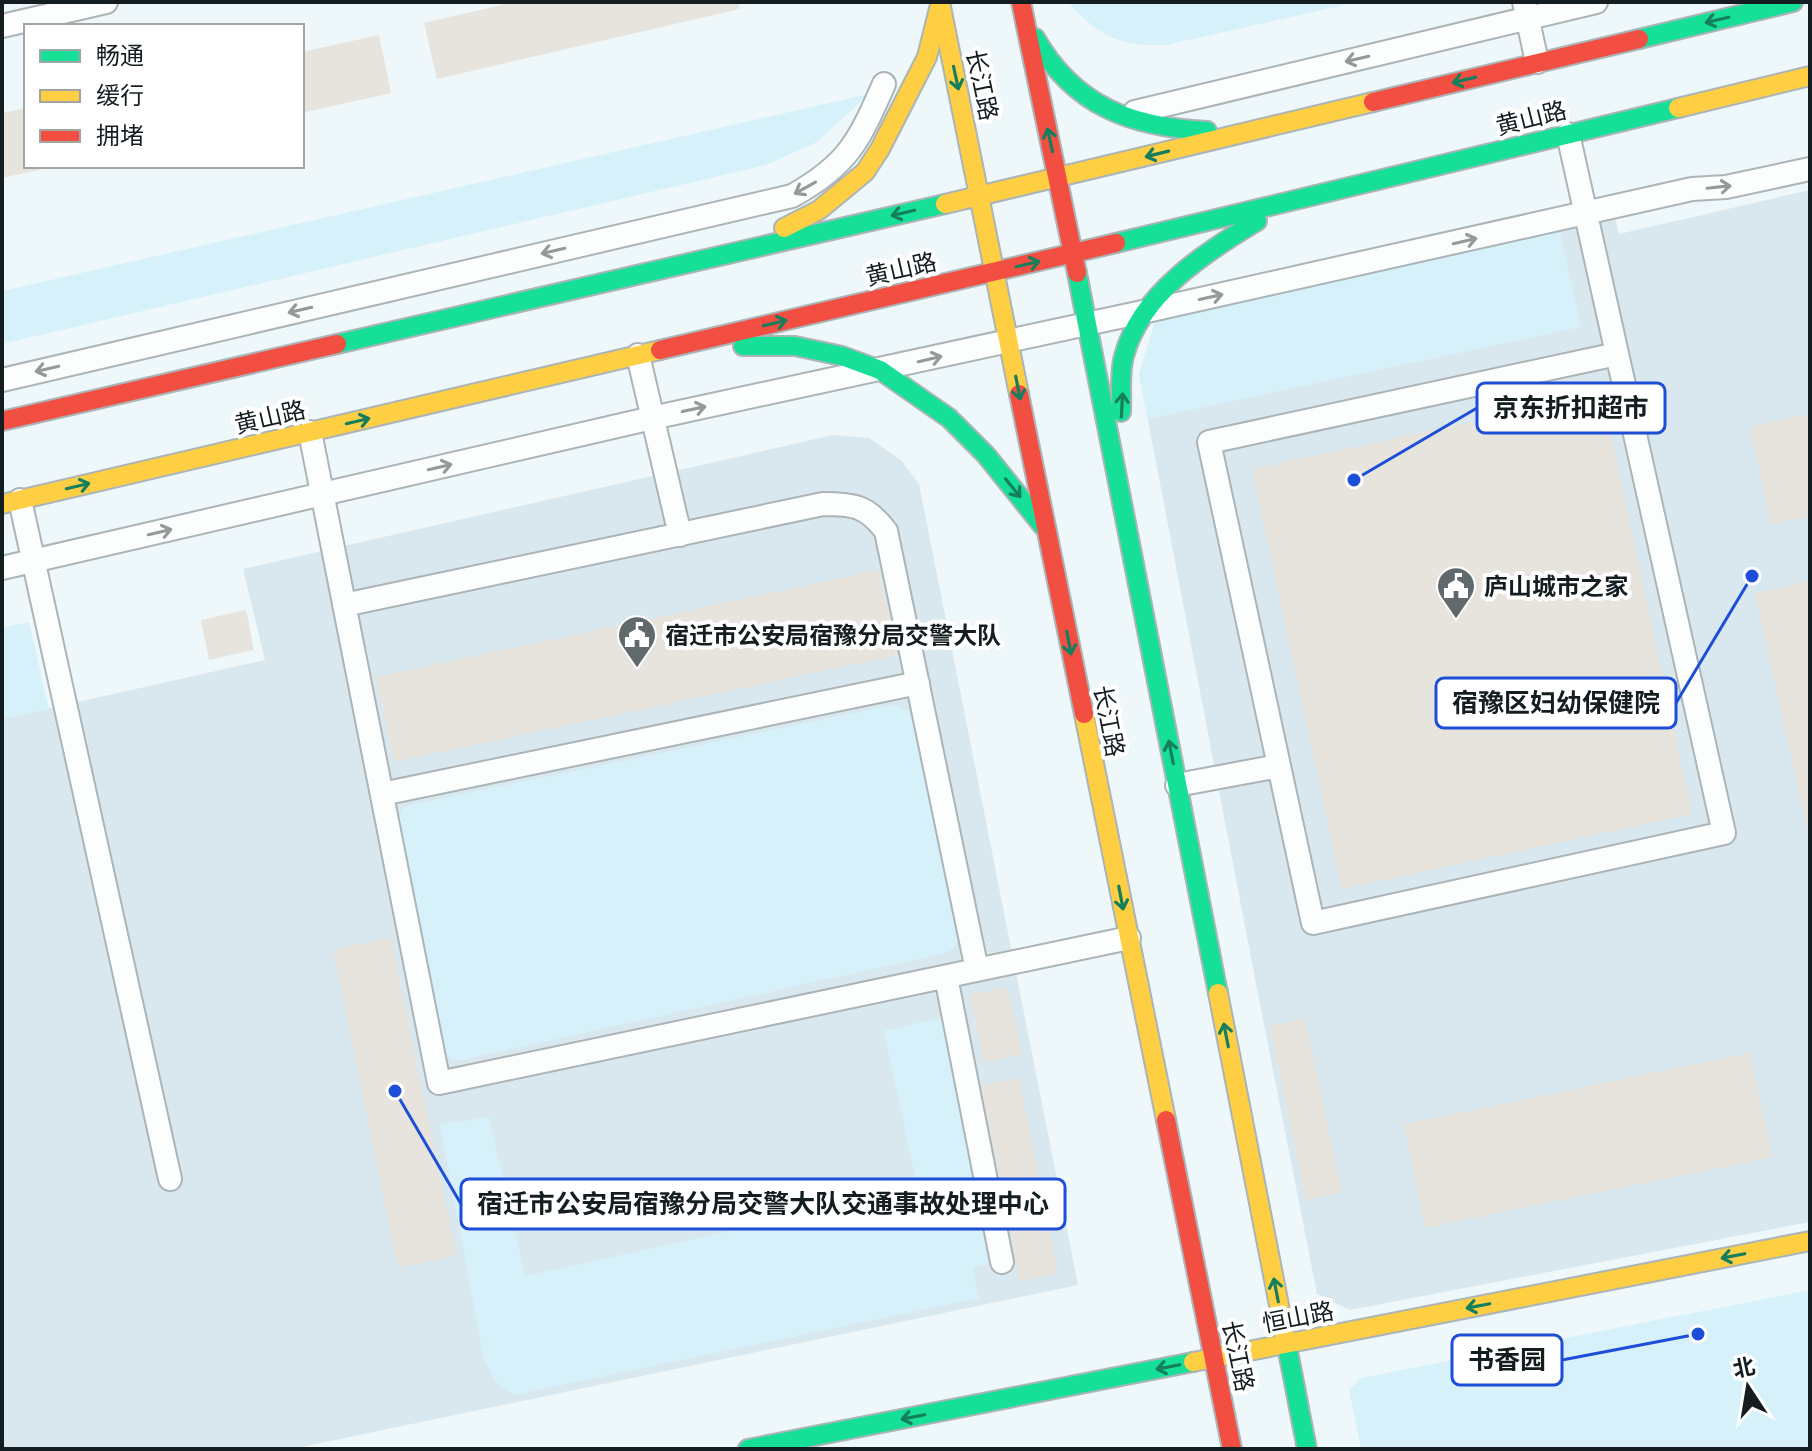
<svg xmlns="http://www.w3.org/2000/svg" width="1812" height="1451" font-family="Raleway,'Noto Sans SC',sans-serif">
	<style>
		.built { fill: #d9e8ee }
		.green { fill: #d7f1fb }
		.building { fill: #e7e4dd }
		.lines { fill: none; stroke-linecap: round; stroke-linejoin: round }
		.lane-casing { stroke: #abb4b7; stroke-width: 26 }
		.fast-casing { stroke: #abb4b7; stroke-width: 22 }
		.slow-casing { stroke: #abb4b7; stroke-width: 22 }
		.jam-casing { stroke: #abb4b7; stroke-width: 22 }
		.lane { stroke: #fcfefe; stroke-width: 22 }
		.fast { stroke: #16e098; stroke-width: 18 }
		.slow { stroke: #ffcf43; stroke-width: 18 }
		.jam { stroke: #f24e42; stroke-width: 18 }
		.oneway { stroke: #157e5c }
		.oneway2 { stroke: #94999a }
		.labels { text-anchor: middle; dominant-baseline: central; stroke-width: 8; stroke-linejoin: round; paint-order: stroke }
		.street-label { font-size: 24px; fill: #141d20; stroke: #fff }
		.poi-label { font-size: 24px; font-weight: bold; fill: #141d20; stroke: #fff; text-anchor: start }
		.leader { fill: none; stroke: #1d4ed8; stroke-width: 3 }
		.callout-dot { fill: #1d4ed8; stroke: #fff; stroke-width: 3 }
		.callout { fill: #fff; stroke: #1d4ed8; stroke-width: 3 }
		.callout-label { font-size: 26px; text-anchor: middle; font-weight: bold; fill: #141d20 }
	</style>
	<rect width="100%" height="100%" fill="#eef7fa"/>
	<path class="built" d="M1810,190V1222L1350,1310L1317,1294L1259,999L1139,374L1156,319L1614,215L1619,234Z
		M833,435L869,438L901,460L919,484L1078,1285L292,1449H2V719L265,660L243,569Z"/>
	<path class="green" d="M1068,2H1358L1166,45C1121,47 1098,36 1068,2Z
		M869,94L817,142L766,165L2,344V291Z
		M1559,228L1581,327L1148,419L1139,374L1156,319Z
		M29,622L49,709L2,719V628Z
		M893,705L908,711L913,723L958,939L954,948L946,953L461,1060C448,1059 446,1055 441,1044L397,825L402,809L410,805Z
		M942,1017L989,1264L973,1268L979,1298L514,1395L498,1385L484,1360L440,1124L489,1117L525,1276L918,1190L884,1031Z
		M1810,1290V1449H1361L1349,1390L1361,1378Z"/>
	<path class="building" d="M514,2H738L740,9L437,79L424,23Z
		M379,35L391,93L302,113V52Z
		M26,108V166L52,167L2,178V113Z
		M1602,394L1692,814L1342,889L1252,469Z
		M1810,414V516L1771,524L1750,427Z
		M879,570L898,655L394,762L376,677Z
		M1810,581V838H1809L1755,593Z
		M246,610L254,650L209,660L201,620Z
		M391,938L456,1256L398,1268L333,949Z
		M1007,987L1022,1054L984,1062L970,995Z
		M1305,1019L1342,1193L1306,1200L1270,1026Z
		M1750,1053L1772,1157L1425,1228L1404,1124Z
		M1019,1078L1058,1274L1020,1281L981,1085Z"/>
	<g class="lines">
		<g class="lane-casing">
			<path id="lane" d="M1524,2L1537,62
				M2,26L106,2
				M1135,112L1596,2
				M1568,134L1724,833L1313,923L1209,442L1617,354
				M638,355L680,535
				M2,380L792,196C848,165 859,141 884,84
				M310,432L439,1083L1129,938
				M20,500L170,1179
				M2,568L652,418L1147,311L1692,189L1726,187L1810,169
				M344,605L823,504C854,504 867,506 886,531L977,970
				M1177,785L1279,766
				M382,794L918,683
				M946,977L1002,1262"/>
		</g>
		<g class="fast-casing">
			<path id="fast" d="M1035,38C1074,106 1131,127 1207,131
				M1639,39L1793,2
				M1116,243L1678,108
				M1077,273L1218,993
				M337,344L945,204
				M743,346H795L842,356L880,370L949,418L986,455L1043,526
				M1121,412C1122,394 1119,374 1124,356C1141,293 1205,253 1257,221
				M1286,1341L1307,1449
				M748,1449L1193,1362"/>
		</g>
		<g class="slow-casing">
			<path id="slow" d="M940,2L1019,394
				M1678,108L1810,76
				M945,204L1373,102
				M784,228L819,210L865,172L880,149L927,57L939,9
				M2,504L660,350
				M1084,714L1166,1120
				M1218,993L1286,1341
				M1193,1362L1810,1241"/>
		</g>
		<g class="jam-casing">
			<path id="jam" d="M1021,2L1077,273
				M1373,102L1639,39
				M660,350L1116,243
				M1019,394L1084,714
				M2,421L337,344
				M1166,1120L1232,1449"/>
		</g>
		<use href="#lane" class="lane"/>
		<use href="#fast" class="fast"/>
		<use href="#slow" class="slow"/>
		<use href="#jam" class="jam"/>
	</g>
	<defs><path id="oneway-shaft" d="M-6 0H5M1.5-3L5.5 0L1.5 3" fill="none" stroke-width="1.6" stroke-linecap="round" stroke-linejoin="round" transform="scale(2)"/></defs>
	<g class="oneway">
		<use href="#oneway-shaft" transform="translate(1717 20) rotate(167)"/>
		<use href="#oneway-shaft" transform="translate(956 78) rotate(78)"/>
		<use href="#oneway-shaft" transform="translate(1464 80) rotate(166)"/>
		<use href="#oneway-shaft" transform="translate(1050 140) rotate(-102)"/>
		<use href="#oneway-shaft" transform="translate(1157 154) rotate(166)"/>
		<use href="#oneway-shaft" transform="translate(903 213) rotate(167)"/>
		<use href="#oneway-shaft" transform="translate(1028 264) rotate(-13)"/>
		<use href="#oneway-shaft" transform="translate(775 323) rotate(-13)"/>
		<use href="#oneway-shaft" transform="translate(1018 388) rotate(79)"/>
		<use href="#oneway-shaft" transform="translate(1122 405) rotate(-87)"/>
		<use href="#oneway-shaft" transform="translate(358 421) rotate(-13)"/>
		<use href="#oneway-shaft" transform="translate(78 486) rotate(-13)"/>
		<use href="#oneway-shaft" transform="translate(1013 488) rotate(51)"/>
		<use href="#oneway-shaft" transform="translate(1069 643) rotate(79)"/>
		<use href="#oneway-shaft" transform="translate(1171 752) rotate(-101)"/>
		<use href="#oneway-shaft" transform="translate(1121 898) rotate(79)"/>
		<use href="#oneway-shaft" transform="translate(1226 1035) rotate(-101)"/>
		<use href="#oneway-shaft" transform="translate(1733 1256) rotate(169)"/>
		<use href="#oneway-shaft" transform="translate(1276 1290) rotate(-101)"/>
		<use href="#oneway-shaft" transform="translate(1478 1306) rotate(169)"/>
		<use href="#oneway-shaft" transform="translate(1168 1367) rotate(169)"/>
		<use href="#oneway-shaft" transform="translate(913 1417) rotate(169)"/>
	</g>
	<g class="oneway2">
		<use href="#oneway-shaft" transform="translate(1357 59) rotate(167)"/>
		<use href="#oneway-shaft" transform="translate(1719 187) rotate(-6)"/>
		<use href="#oneway-shaft" transform="translate(805 188) rotate(151)"/>
		<use href="#oneway-shaft" transform="translate(1465 241) rotate(-13)"/>
		<use href="#oneway-shaft" transform="translate(553 251) rotate(167)"/>
		<use href="#oneway-shaft" transform="translate(1211 297) rotate(-12)"/>
		<use href="#oneway-shaft" transform="translate(300 310) rotate(167)"/>
		<use href="#oneway-shaft" transform="translate(930 359) rotate(-13)"/>
		<use href="#oneway-shaft" transform="translate(47 369) rotate(167)"/>
		<use href="#oneway-shaft" transform="translate(694 409) rotate(-12)"/>
		<use href="#oneway-shaft" transform="translate(440 467) rotate(-13)"/>
		<use href="#oneway-shaft" transform="translate(160 532) rotate(-13)"/>
	</g>
	<defs>
		<g id="civic-pin" transform="scale(2)"><path d="M0 17L-7.5 6A9.5 9.5 0 1 1 7.5 6Z" fill="#60696c" stroke="#fff"/><path d="M-.6-6.5H3V-4.5H.6V-3L4-1V1h2V6H-6V1h2V-1L-.6-3ZM-1.2 2.5V6h2.4V2.5Z" fill="#fff"/></g>
	</defs>
	<g fill-rule="evenodd">
		<use href="#civic-pin" x="1456" y="586"/>
		<use href="#civic-pin" x="637" y="635"/>
	</g>
	<g class="labels">
		<g class="street-label">
			<text transform="translate(982 85) rotate(78)">长江路</text>
			<text transform="translate(1531 118) rotate(-14)">黄山路</text>
			<text transform="translate(901 269) rotate(-13)">黄山路</text>
			<text transform="translate(270 417) rotate(-13)">黄山路</text>
			<text transform="translate(1109 721) rotate(79)">长江路</text>
			<text transform="translate(1298 1317) rotate(-11)">恒山路</text>
			<text transform="translate(1238 1356) rotate(78)">长江路</text>
		</g>
		<g class="poi-label">
			<text x="1484" y="586">庐山城市之家</text>
			<text x="665" y="635">宿迁市公安局宿豫分局交警大队</text>
		</g>
	</g>
	<path class="leader" d="M1354 480L1477 408M1752 576L1676 703M395 1091L461 1204M1698 1334L1562 1360"/>
	<g class="callout-dot">
		<circle cx="1354" cy="480" r="8"/>
		<circle cx="1752" cy="576" r="8"/>
		<circle cx="395" cy="1091" r="8"/>
		<circle cx="1698" cy="1334" r="8"/>
	</g>
	<g class="callout">
		<rect x="1477" y="383" width="188" height="50" rx="8"/>
		<rect x="1436" y="678" width="240" height="50" rx="8"/>
		<rect x="461" y="1179" width="604" height="50" rx="8"/>
		<rect x="1452" y="1335" width="110" height="50" rx="8"/>
	</g>
	<g class="callout-label">
		<text x="1571" y="417">京东折扣超市</text>
		<text x="1556" y="712">宿豫区妇幼保健院</text>
		<text x="763" y="1213">宿迁市公安局宿豫分局交警大队交通事故处理中心</text>
		<text x="1507" y="1369">书香园</text>
	</g>
	<rect width="1812" height="1451" fill="none" stroke="#141d20" stroke-width="8"/>
	<rect x="24" y="24" width="280" height="144" fill="#ffffff" stroke="#a1a5a6" stroke-width="2"/>
	<rect x="40" y="50" width="40" height="12" fill="#16e098" stroke="#a1a5a6" stroke-width="2"/>
	<text x="96" y="64" font-size="24" fill="#141d20">畅通</text>
	<rect x="40" y="90" width="40" height="12" fill="#ffcf43" stroke="#a1a5a6" stroke-width="2"/>
	<text x="96" y="104" font-size="24" fill="#141d20">缓行</text>
	<rect x="40" y="130" width="40" height="12" fill="#f24e42" stroke="#a1a5a6" stroke-width="2"/>
	<text x="96" y="144" font-size="24" fill="#141d20">拥堵</text>
	<g transform="translate(1748 1387) rotate(348)" stroke="#ffffff" stroke-width="6" paint-order="stroke">
	<path d="M0-6L14 30L0 20L-14 30Z" fill="#141d20"/>
	<text y="-12" font-size="22" font-weight="bold" text-anchor="middle" fill="#141d20">北</text>
	</g>
</svg>
